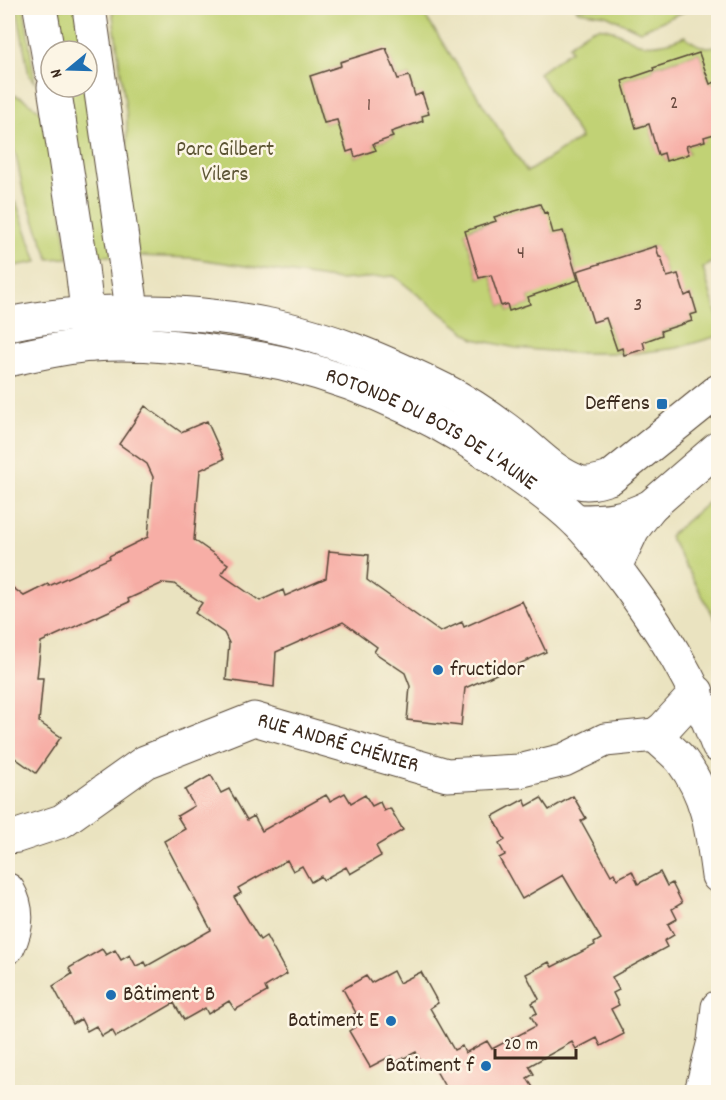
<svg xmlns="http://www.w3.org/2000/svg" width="726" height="1100" font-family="Dekko,sans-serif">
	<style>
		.green { fill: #c1d275; stroke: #7e7e4a; stroke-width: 1.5; fill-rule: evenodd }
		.building { fill: #f7aea6 }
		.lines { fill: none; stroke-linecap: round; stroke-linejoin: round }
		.minor-casing { stroke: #554636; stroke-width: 35 }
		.major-casing { stroke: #554636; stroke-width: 35 }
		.minor { stroke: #fff; stroke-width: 33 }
		.major { stroke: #fff; stroke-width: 33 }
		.poi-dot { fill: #1f6fb2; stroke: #fcf5e5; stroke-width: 2 }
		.labels { text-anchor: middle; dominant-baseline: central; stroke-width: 5; stroke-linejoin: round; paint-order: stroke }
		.number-label { font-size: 20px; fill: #6a4b40 }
		.park-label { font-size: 22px; fill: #5c5434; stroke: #fcf5e5 }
		.poi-label { font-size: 22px; fill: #3b2a1e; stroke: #fcf5e5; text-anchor: end }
		.street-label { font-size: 22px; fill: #3b2a1e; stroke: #fcf5e5 }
	</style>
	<rect width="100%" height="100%" fill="#fcf5e5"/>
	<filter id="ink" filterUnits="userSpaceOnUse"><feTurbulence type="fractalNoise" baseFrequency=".0167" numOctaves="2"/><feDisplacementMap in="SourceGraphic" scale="12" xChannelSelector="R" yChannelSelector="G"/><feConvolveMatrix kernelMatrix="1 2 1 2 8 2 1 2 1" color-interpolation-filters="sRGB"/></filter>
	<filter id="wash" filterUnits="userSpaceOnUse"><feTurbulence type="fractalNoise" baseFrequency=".008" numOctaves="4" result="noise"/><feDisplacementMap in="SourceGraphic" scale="24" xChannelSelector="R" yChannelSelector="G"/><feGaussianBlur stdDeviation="1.35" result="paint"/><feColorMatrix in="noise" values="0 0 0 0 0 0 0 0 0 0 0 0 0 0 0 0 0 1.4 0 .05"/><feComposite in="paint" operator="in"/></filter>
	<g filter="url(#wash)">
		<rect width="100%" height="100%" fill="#eae3c0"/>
		<path class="green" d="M17,8H24L35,83L29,75Z
			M59,8H79L86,51H64Z
			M112,8H420L527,172L581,138L539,73L571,50L568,46C576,40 585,31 596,28C610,25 626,39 639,43C654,47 671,42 685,36C696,45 704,50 718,45V81L703,86L710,83L699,53L653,67L654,70L622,81L637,128L649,124L658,154L664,153L666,161L689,153L686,146L704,141V137L718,133V259L703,268L718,319V336L677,348L636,353H572L516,348L474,339L394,276L339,280L192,258L138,256L127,184V117ZM386,49L398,79L409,76L415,96L422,94L428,114L422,116L423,121L391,132L393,137L373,144L375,150L355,157L353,150L347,151L337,120L324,123L310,77L341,66L340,62ZM540,204L553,233L564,231L577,276L528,297L530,304L509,311L507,304L501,306L491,275L479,278L465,232L473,227L496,221L495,217ZM655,246L659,257H661L667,277L685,296L691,294L697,313L690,315L692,321L661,332L662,335L617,350L606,318L609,261Z
			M576,8H692L640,31L606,15L578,11Z
			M69,87H87L115,256H90Z
			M8,93L22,98L40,111L58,182L68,258L49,259L23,190L16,155L8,136Z
			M16,202L37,262L8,267V211Z
			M718,494V624L669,536Z"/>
		<g id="blocks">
			<path class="building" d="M386,48L398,79L409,76L415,96L422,93L429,114L422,116L423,121L391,132L393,137L373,144L376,150L355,157L353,150L347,152L337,120L324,123L310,76L341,66L340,62Z
				M699,53L710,84L718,81V133L704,137L705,141L686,146L689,154L666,161L664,153L658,155L649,124L636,128L622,81L654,70L653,68Z
				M540,204L544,213L547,212L553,233L563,231L578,280L528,297L530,304L509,311L507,304L501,306L491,275L479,278L465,231L496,221L494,217Z
				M656,246L659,257H661L667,277L678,274L685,296L691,293L697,313L690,315L692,321L661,331L662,335L643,342L645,349L624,355L622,348L617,350L606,318L593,322L577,271Z
				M145,406L181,432L207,421L224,459L200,470L194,540L228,564L221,574L260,601L283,590L285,596L326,578L329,551L369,555L367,580L440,632L462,622L464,627L522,601L546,652L465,688L461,726L407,720L410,686L405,673L374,652L377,647L343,622L276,652L274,687L226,680L229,643L224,633L195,613L202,603L174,584L163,583L128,599L129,602L41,642L37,678H43L39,722L61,737L36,773L8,753V584L24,596L48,584L49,586L110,558L109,556L148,537L153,477L147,464L119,444Z
				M211,775L221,793L229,789L247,820L254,816L262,831L326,795L330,801L345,793L351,803L365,795L372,806L380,802L384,811L390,808L403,830L376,846L381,856L350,874L346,867L323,880L321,876L311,882L302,866L293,871L287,860L238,888L241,893L234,897L260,940L266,936L287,974L265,987L267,992L235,1010L229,1001L208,1014L205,1008L184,1020L174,1003L116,1037L112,1030L102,1036L96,1026L87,1031L81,1019L73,1024L53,986L72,974L69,968L102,949L106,955L115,950L121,960L130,955L136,966L145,962L147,966L211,930L164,841L185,829L177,816L194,806L185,790Z
				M573,796L586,818L581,821L611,875L614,873L617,879L632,871L638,884L660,872L667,886L672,883L682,903L672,909L677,919L668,924L674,935L664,941L667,947L612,977L619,990L613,993L619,1005L611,1009L624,1034L601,1046L597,1038L576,1049L572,1042L529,1066L534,1074L527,1078L536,1092H448L431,1062L423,1066L416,1052L394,1063L391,1056L370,1067L349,1031L355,1027L349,1017L356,1013L343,989L366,976L371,983L393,971L399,983L421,972L438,1003L430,1008L454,1050L462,1046L465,1053L487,1041L492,1049L536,1026L531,1016L537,1013L532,1003L539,999L526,974L549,962L552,967L595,945L594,943L601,939L563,875L522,899L499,858L505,855L499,844L505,840L493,816L524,799L527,806L541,798L549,810Z"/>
		</g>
	</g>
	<g filter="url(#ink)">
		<use href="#blocks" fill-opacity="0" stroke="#554636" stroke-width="1.5"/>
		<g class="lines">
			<g class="minor-casing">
				<g id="minor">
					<path d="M8,324C87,307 190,308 270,325C330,337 389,363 444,390C470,403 497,422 520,440C538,455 556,474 579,482C589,485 600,481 610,478L718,391"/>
					<path d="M577,521C607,521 624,520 651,506L718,448"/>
					<path d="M615,567L633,529L651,506"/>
					<path d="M655,735C663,744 674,751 682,761C709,797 712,833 718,876"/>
					<path d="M655,735L664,728L697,692"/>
					<path id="s1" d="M8,837L17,836L62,821L145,762L254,719L447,775L519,771L564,760L605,740L655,735"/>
					<path d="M8,890C19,909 18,927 8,947"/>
					<path d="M701,1092L714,1041L718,1007"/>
				</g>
			</g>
			<g class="major-casing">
				<g id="major">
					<path d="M40,8L51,70"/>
					<path d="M89,8L137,344"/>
					<path d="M54,87L82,268L91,345"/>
					<path id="s2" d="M8,360C35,354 64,347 92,345C136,342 180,346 223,353C245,356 268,359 290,365C373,386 448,423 517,474C537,488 559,504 577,522C594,538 608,559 623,578C664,633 694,681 718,746"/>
				</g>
			</g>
			<use href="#minor" class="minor"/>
			<use href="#major" class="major"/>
		</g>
	</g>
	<g class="poi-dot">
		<rect x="656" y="398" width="12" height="12" rx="3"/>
		<circle cx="438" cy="670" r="6"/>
		<circle cx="111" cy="995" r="6"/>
		<circle cx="391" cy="1021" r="6"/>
		<circle cx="486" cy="1066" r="6"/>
	</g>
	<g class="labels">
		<g class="number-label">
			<text x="674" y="104">2</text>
			<text x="369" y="106">1</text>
			<text x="521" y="254">4</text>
			<text x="638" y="306">3</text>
		</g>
		<g class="park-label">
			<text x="225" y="150">Parc Gilbert<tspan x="225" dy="25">Vilers</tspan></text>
		</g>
		<g class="poi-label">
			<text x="650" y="404">Deffens</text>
			<text x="450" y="670" text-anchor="start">fructidor</text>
			<text x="123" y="995" text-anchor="start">Bâtiment B</text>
			<text x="379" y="1021">Batiment E</text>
			<text x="474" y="1066">Batiment f</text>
		</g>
		<g class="street-label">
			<text stroke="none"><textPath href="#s2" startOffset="441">ROTONDE DU BOIS DE L'AUNE</textPath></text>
			<text stroke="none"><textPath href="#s1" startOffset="363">RUE ANDRÉ CHÉNIER</textPath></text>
		</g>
	</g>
	<rect width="726" height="1100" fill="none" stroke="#fcf5e5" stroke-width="30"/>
	<g transform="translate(69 69) rotate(251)"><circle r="28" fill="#fcf5e5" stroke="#afa495" stroke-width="1.5"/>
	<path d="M0-4.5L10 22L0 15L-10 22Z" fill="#1f6fb2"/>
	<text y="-9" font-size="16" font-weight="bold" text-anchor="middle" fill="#3b2a1e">N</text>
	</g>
	<path d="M495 1049v9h81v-9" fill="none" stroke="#3b2a1e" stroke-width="3"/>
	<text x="504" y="1049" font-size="18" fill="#3b2a1e" stroke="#fcf5e5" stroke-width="4.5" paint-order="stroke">20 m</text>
</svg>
